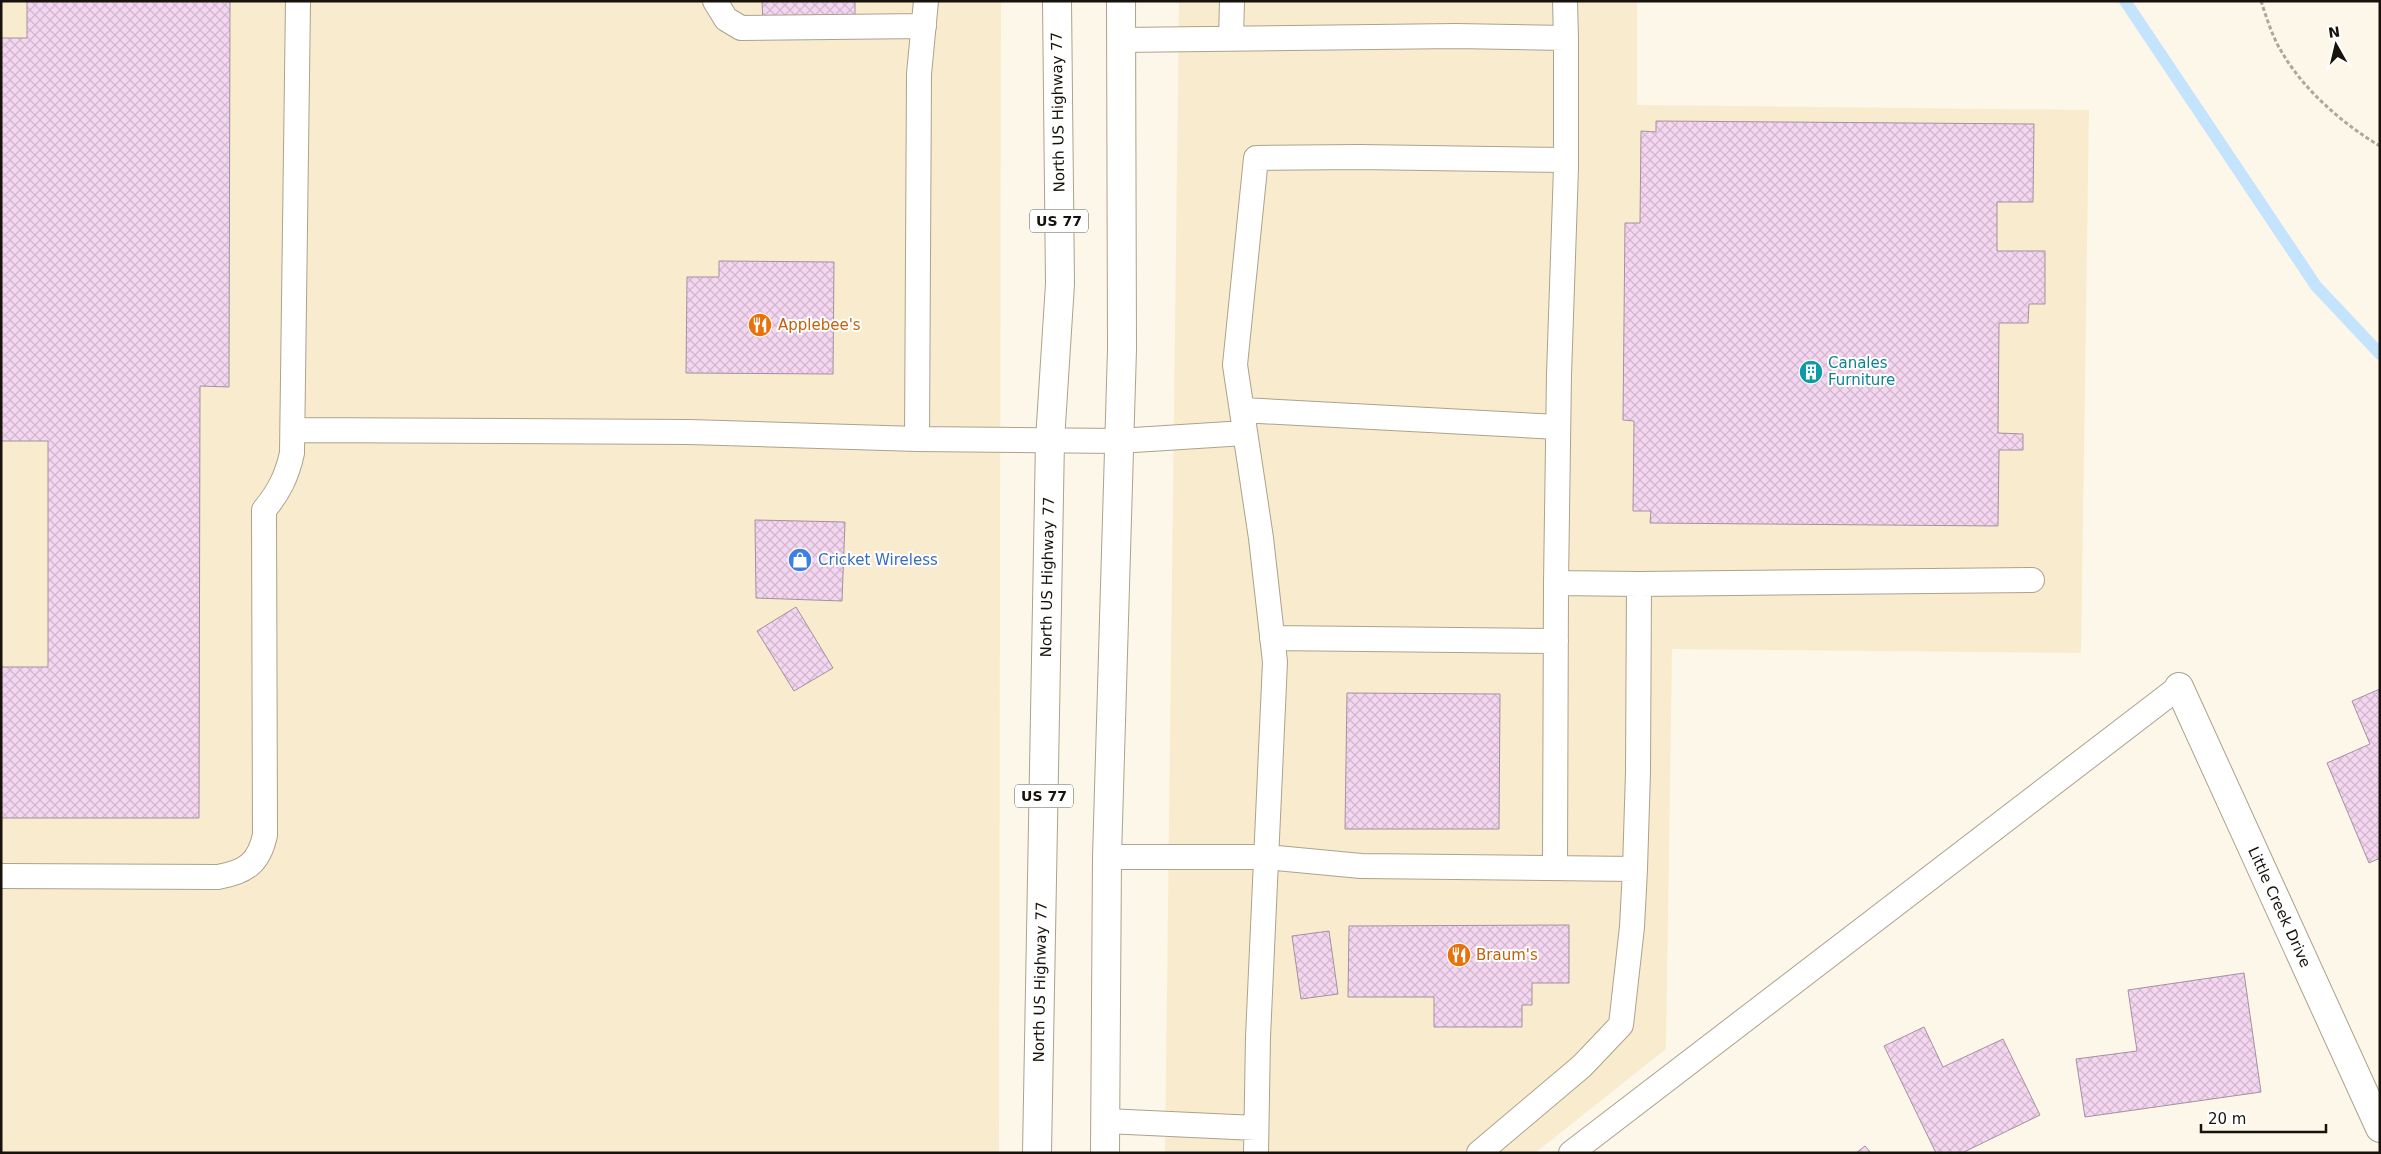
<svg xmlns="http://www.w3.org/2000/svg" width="2381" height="1154" font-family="'DejaVu Sans',sans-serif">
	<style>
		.built { fill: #f9ebcd }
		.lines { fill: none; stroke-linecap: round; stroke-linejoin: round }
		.stream { stroke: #c4e3fd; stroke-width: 12 }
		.building { fill: url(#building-cross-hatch); stroke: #a491a1 }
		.service-casing { stroke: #aca28d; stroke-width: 26 }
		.minor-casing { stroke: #aca28d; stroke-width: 30 }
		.primary-casing { stroke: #aca28d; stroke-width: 30 }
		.path { stroke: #ada79c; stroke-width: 3; stroke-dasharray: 4 2.5; stroke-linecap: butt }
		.service { stroke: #fff; stroke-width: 24 }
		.minor { stroke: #fff; stroke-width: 28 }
		.primary { stroke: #fff; stroke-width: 28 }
		.labels { text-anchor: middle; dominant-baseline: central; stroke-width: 4; stroke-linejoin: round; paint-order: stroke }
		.shield { fill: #fff; stroke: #5d5a55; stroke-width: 1 }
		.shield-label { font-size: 14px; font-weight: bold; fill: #17130c }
		.street-label { font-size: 15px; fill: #17130c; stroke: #fff }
		.food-label { font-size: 15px; fill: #c56008; stroke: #fff; text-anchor: start }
		.culture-label { font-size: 15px; fill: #0d838f; stroke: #fff; text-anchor: start }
		.shop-label { font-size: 15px; fill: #366cbe; stroke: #fff; text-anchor: start }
	</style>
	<defs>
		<pattern id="building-cross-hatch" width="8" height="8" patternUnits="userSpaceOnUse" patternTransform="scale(1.25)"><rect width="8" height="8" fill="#f5d6f0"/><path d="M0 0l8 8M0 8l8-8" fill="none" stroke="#d1b7cd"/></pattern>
	</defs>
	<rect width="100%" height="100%" fill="#fdf7e9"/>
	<path class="built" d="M1,1H1001L999,1153H1Z
		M1179,1H1637V105L2089,110L2081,653L1672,649L1666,1049L1535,1153H1165Z"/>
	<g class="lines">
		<path class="stream" d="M2125,1L2316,286L2380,354"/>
	</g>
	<path class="building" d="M27,1H230L229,387L200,386L199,818H1V667H48V441H1V38H27Z
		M762,1H855V22L763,24Z
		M1656,121L2034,124L2033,202H1997V251H2045V304H2029L2028,323H1999L1998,433L2023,434V450H1999L1998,526L1650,523L1651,511H1633L1634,421L1623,420L1625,223H1640L1641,131L1656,132Z
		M719,261L834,262L833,374L686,373L687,277H719Z
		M755,520L845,522L842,601L756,598Z
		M796,607L833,668L794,691L757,631Z
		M2380,689V858L2369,863L2327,763L2370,744L2352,701Z
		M1347,693L1500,694L1499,829H1345Z
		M1569,925V983H1532V1005H1522V1027H1434V997H1348L1349,926Z
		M1329,931L1338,994L1301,999L1292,936Z
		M2244,973L2261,1092L2085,1117L2076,1059L2137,1051L2128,990Z
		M1924,1027L1943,1067L2003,1039L2040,1115L1962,1153H1936L1884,1046Z
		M1865,1146L1871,1153H1856Z"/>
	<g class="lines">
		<g class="service-casing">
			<path id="service" d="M715,1L726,19L741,28L924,26
				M1565,1L1566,38
				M1231,38L1232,1
				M1120,40L1456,36L1566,38V168L1559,375L1556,583L1639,584
				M1242,410L1558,427
				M293,430L689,432L917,439L1118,441L1245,433
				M917,439L919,74L926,1
				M1272,638L1556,641
				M1107,857H1266L1361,866L1635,869
				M1555,867L1556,583
				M1,876L218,877C246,872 259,863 265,835L264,510C279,492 287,476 292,453L298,1
				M1106,1121L1256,1128
				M1256,1153L1258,1037L1275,662L1261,538L1235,365L1256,158L1360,157L1566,160
				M1479,1153L1582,1066L1621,1025L1632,927L1635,869L1638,772L1639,584L2032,580
				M1571,1153L2179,687"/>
		</g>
		<g class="minor-casing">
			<g id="minor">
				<path id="s1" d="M2179,687L2380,1128"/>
			</g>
		</g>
		<g class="primary-casing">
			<g id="primary">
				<path id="s2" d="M1037,1153L1050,440L1060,284L1057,1"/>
				<path d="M1105,1153L1107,857L1122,349L1121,1"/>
			</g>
		</g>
		<path class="path" d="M2261,1C2267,19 2273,39 2283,54C2304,90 2344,125 2380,146"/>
		<use href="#service" class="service"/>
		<use href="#minor" class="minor"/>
		<use href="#primary" class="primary"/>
	</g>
	<defs>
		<g id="restaurant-disc" transform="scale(1.25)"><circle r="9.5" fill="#e8710a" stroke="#fff"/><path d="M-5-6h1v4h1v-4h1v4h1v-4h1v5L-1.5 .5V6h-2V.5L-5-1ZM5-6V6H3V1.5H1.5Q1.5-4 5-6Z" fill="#fff"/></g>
		<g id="building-disc" transform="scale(1.25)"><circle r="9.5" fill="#0f9aa8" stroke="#fff"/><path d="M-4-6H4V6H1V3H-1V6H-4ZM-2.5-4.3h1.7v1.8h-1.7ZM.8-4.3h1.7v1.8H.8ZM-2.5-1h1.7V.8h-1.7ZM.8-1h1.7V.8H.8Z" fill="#fff"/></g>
		<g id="shop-disc" transform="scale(1.25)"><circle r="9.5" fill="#3f7fe0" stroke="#fff"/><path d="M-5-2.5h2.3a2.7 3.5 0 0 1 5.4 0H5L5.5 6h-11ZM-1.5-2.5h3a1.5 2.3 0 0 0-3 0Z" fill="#fff"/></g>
	</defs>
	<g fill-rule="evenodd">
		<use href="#restaurant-disc" x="760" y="325"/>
		<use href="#building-disc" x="1811" y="372"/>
		<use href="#shop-disc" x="800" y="560"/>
		<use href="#restaurant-disc" x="1459" y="955"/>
	</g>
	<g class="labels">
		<g class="shield">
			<rect x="1030" y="209.5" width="58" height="23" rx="4"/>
			<rect x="1015" y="784.5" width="58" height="23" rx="4"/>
		</g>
		<g class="shield-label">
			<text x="1059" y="221">US 77</text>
			<text x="1044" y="796">US 77</text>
		</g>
		<g class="street-label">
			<text transform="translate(1058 112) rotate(-91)">North US Highway 77</text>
			<text stroke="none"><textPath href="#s2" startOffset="576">North US Highway 77</textPath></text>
			<text stroke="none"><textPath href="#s1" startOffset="242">Little Creek Drive</textPath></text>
			<text stroke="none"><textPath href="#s2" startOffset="171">North US Highway 77</textPath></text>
		</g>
		<g class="food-label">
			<text x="778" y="325">Applebee's</text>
			<text x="1476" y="955">Braum's</text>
		</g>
		<g class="culture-label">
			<text x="1828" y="363">Canales<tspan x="1828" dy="17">Furniture</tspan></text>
		</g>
		<g class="shop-label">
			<text x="818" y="560">Cricket Wireless</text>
		</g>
	</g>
	<rect width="2381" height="1154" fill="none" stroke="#17130c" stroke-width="5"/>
	<g transform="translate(2336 45) rotate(352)" stroke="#ffffff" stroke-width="4" paint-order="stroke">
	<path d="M0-4L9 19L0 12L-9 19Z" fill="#17130c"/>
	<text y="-8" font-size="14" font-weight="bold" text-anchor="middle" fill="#17130c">N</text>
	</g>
	<path d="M2201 1124v8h125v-8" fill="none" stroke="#17130c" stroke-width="2.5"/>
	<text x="2208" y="1124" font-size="15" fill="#17130c" stroke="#ffffff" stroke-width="4" paint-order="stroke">20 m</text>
</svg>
